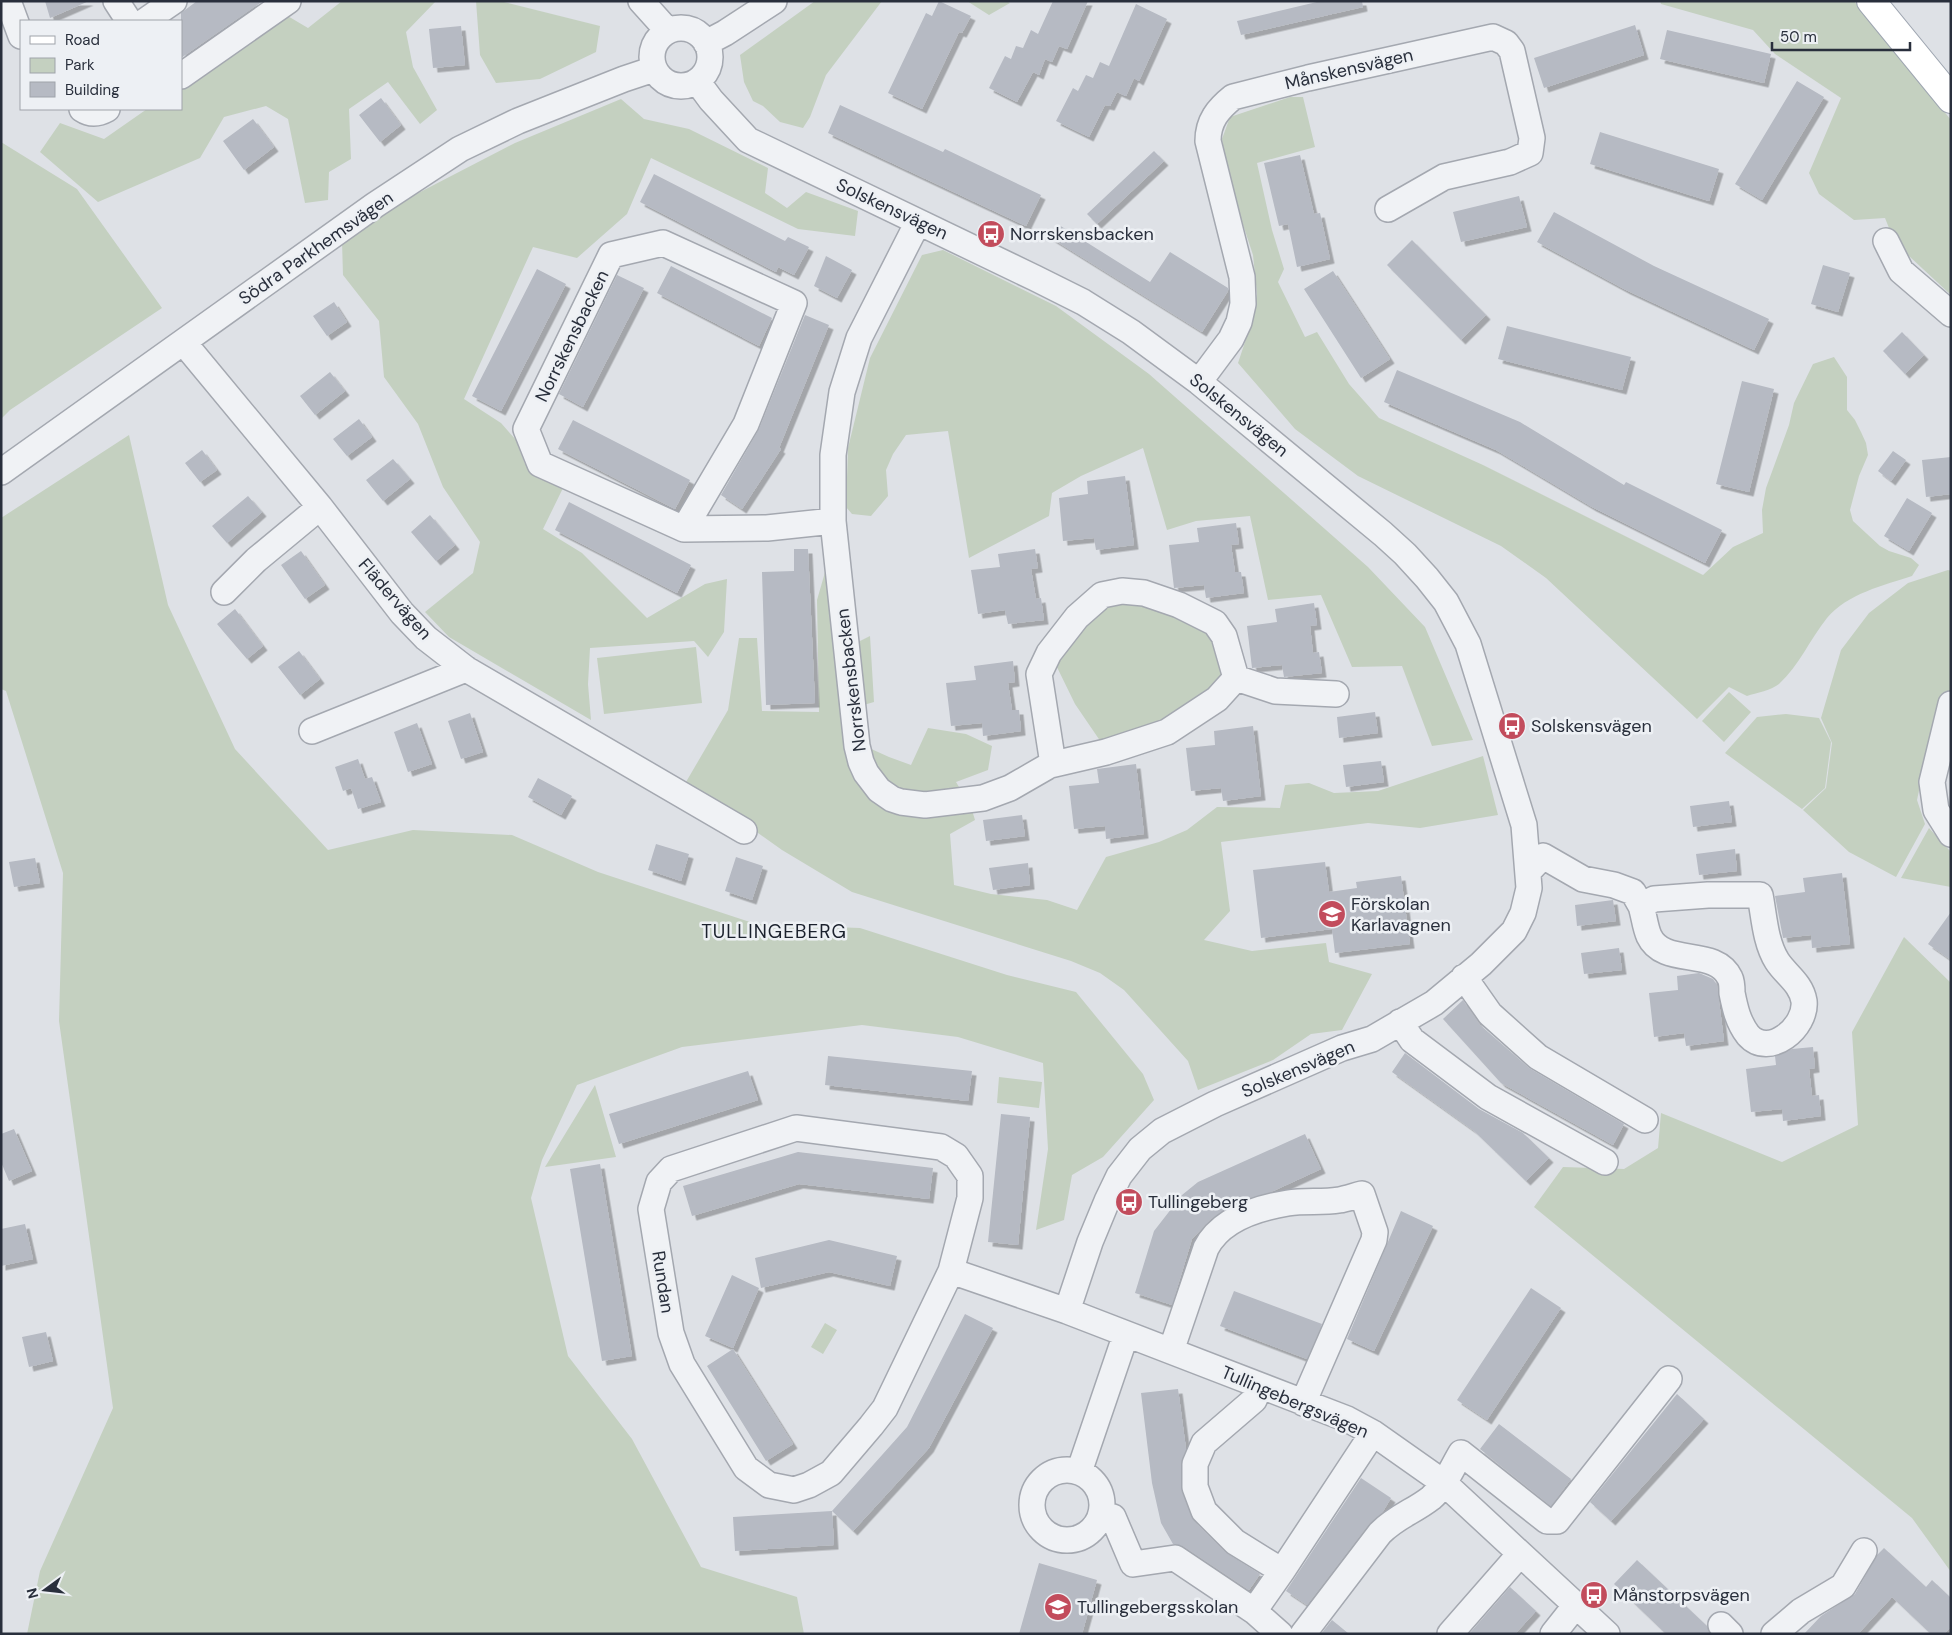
<svg xmlns="http://www.w3.org/2000/svg" width="1952" height="1635" font-family="'DM Sans',sans-serif">
	<style>
		.green { fill: #c4d0c0 }
		.building { fill: #b6bac3; filter: url(#shadow) }
		.lines { fill: none; stroke-linecap: round; stroke-linejoin: round }
		.minor-casing { stroke: #a4a8b0; stroke-width: 28 }
		.major-casing { stroke: #9fa6b1; stroke-width: 30 }
		.minor { stroke: #f0f2f5; stroke-width: 25 }
		.major { stroke: #fff; stroke-width: 28 }
		.labels { text-anchor: middle; dominant-baseline: central; stroke-width: 5; stroke-linejoin: round; paint-order: stroke }
		.street-label { font-size: 18px; fill: #292f3c; stroke: #edf0f4 }
		.poi-label { font-size: 18px; fill: #292f3c; stroke: #edf0f4; text-anchor: start }
		.neighbourhood-label { font-size: 19px; letter-spacing: 1px; fill: #1b212d; stroke: #edf0f4 }
	</style>
	<defs>
		<filter id="shadow"><feDropShadow dx="4.5" dy="4.5" stdDeviation="0" flood-color="#0004"/></filter>
	</defs>
	<rect width="100%" height="100%" fill="#dee1e6"/>
	<path class="green" d="M342,1H436L406,32L413,67L437,110L420,124L388,82L349,109L351,159L329,172L328,200L305,203L288,119L266,106L224,117L200,158L98,202L40,152L60,123L104,139L147,109H181V86L286,15L308,28Z
		M476,1H500L600,26L596,52L540,79L496,83L480,55Z
		M815,1H882L826,75L810,117L803,128L780,122L763,106L753,101L744,82L740,55Z
		M967,1H1006L1010,3L989,15Z
		M1660,1H1854L1951,120V295L1895,243L1885,218L1854,220L1819,194L1809,173L1841,98L1775,54L1753,30L1661,4Z
		M1290,97H1303L1315,147L1257,163L1272,230L1284,269L1278,282L1305,337L1317,332L1349,384L1379,418L1483,465L1703,575L1733,547L1763,533L1762,510L1766,488L1789,425L1794,403L1813,364L1834,357L1847,377V410L1855,420L1861,432L1866,443L1868,455L1859,476L1850,510L1853,521L1880,546L1889,551L1911,558L1919,565L1912,576C1884,585 1847,594 1827,618C1810,639 1799,666 1779,684C1772,690 1756,693 1747,696L1729,687L1697,719L1546,578L1501,546L1358,476L1295,429L1238,363L1250,327L1257,294L1253,255L1228,179L1222,139L1230,117Z
		M621,99L644,119L689,129L768,168L765,193L787,208L806,192L858,211L855,236L798,229L651,158L627,214L577,258L533,247L464,399L501,423L516,440L525,464L563,488L543,529L582,553L647,618L705,584L727,579L724,632L708,657L694,641L590,648L588,684L591,720L449,637L425,612L473,573L480,542L443,487L418,424L384,377L379,321L343,275L342,242L399,203L515,143Z
		M1,142L77,189L162,308L10,410L1,419Z
		M943,250L1056,306L1149,374L1368,567L1425,627L1473,740L1432,746L1402,666L1352,667L1321,595L1268,600L1250,516L1196,521L1167,530L1143,448L1081,476L1052,493L1049,516L969,558L948,431L906,435L893,454L886,470L888,496L871,516L852,514L846,507L848,448L870,358L922,255Z
		M129,435L168,605L235,749L328,850L413,830L512,835L598,872L756,924L860,928L1007,975L1076,992L1143,1074L1154,1100L1103,1157L1072,1175L1064,1220L1036,1230L1048,1149L1043,1063L958,1037L862,1025L682,1047L577,1085L542,1160L531,1198L568,1356L632,1439L701,1567L797,1597L804,1634H27L40,1571L113,1408L59,1021L63,873L6,691L1,689V518Z
		M830,555L834,654L870,636L874,702L843,711L847,738L889,757L911,765L928,728L966,734L992,746L988,770L956,782L971,807L975,820L950,834L954,885L991,894L1047,900L1077,910L1106,857L1159,842L1187,830L1217,807L1280,808L1285,785L1309,783L1334,793L1378,791L1483,756L1498,815L1420,828L1368,823L1221,842L1230,911L1204,940L1252,951L1326,943L1329,962L1372,974L1342,1030L1311,1034L1273,1060L1198,1090L1188,1061L1124,990L1100,973L1071,961L852,892L782,850L686,782L728,710L739,638H757L762,711L819,712L817,600Z
		M1948,570L1951,571V701L1920,786L1917,800L1925,824L1896,877L1849,852L1803,810L1826,788L1832,743L1821,718L1841,650L1869,613L1908,583Z
		M1141,597L1210,627L1224,681L1161,730L1105,748L1075,704L1054,661L1098,605Z
		M696,647L702,703L604,714L597,658Z
		M1729,692L1751,712L1724,742L1702,721Z
		M1786,714L1819,718L1831,742L1825,788L1802,809L1725,753L1757,717Z
		M1929,828L1951,852V887L1901,878Z
		M1904,937L1951,983V1572L1912,1518L1534,1207L1563,1167L1624,1169L1658,1148L1661,1113L1782,1162L1858,1125L1852,1032Z
		M999,1077L1042,1082L1039,1108L997,1103Z
		M595,1085L616,1157L545,1167Z
		M825,1323L837,1330L823,1354L811,1347Z"/>
	<path class="building" d="M45,1H89L50,18Z
		M197,1H263L181,58V13Z
		M939,1L971,16L962,33L959,32L922,109L888,93L926,13L932,16Z
		M1053,1H1088L1067,49L1059,46L1052,62L1045,59L1039,75L1033,72L1017,102L989,88L1005,56L1011,59L1016,46L1023,48L1031,30L1038,34Z
		M1321,1H1362L1363,7L1241,35L1237,21Z
		M1136,4L1167,19L1139,81L1134,78L1126,96L1117,92L1110,106L1105,105L1089,137L1056,121L1073,88L1078,91L1086,75L1093,78L1100,62L1109,66Z
		M1635,25L1644,55L1544,88L1534,58Z
		M461,26L465,65L433,68L429,29Z
		M1667,30L1771,54L1764,83L1660,59Z
		M1797,81L1824,97L1762,200L1735,184Z
		M381,98L401,125L380,142L359,115Z
		M840,105L943,152L945,149L1041,195L1026,226L828,133Z
		M253,119L274,147L244,170L223,141Z
		M1600,132L1719,169L1709,201L1590,164Z
		M1154,151L1164,161L1097,224L1087,214Z
		M1300,155L1314,214L1320,213L1330,259L1297,267L1288,224L1279,226L1264,163Z
		M654,174L785,241L788,237L809,247L794,275L778,267L776,272L640,202Z
		M1519,196L1527,227L1461,242L1453,212Z
		M1554,212L1654,266L1769,319L1754,350L1626,290L1537,242Z
		M1059,225L1150,282L1170,252L1228,288V291L1202,332L1051,238Z
		M1412,240L1486,315L1461,340L1387,265Z
		M826,256L852,270L837,298L814,286Z
		M1823,265L1850,273L1838,312L1811,304Z
		M671,266L772,318L759,346L657,293Z
		M537,269L566,284L501,411L472,396Z
		M1333,271L1390,359L1361,378L1304,289Z
		M617,275L644,288L583,407L559,394Z
		M334,302L347,322L327,336L313,316Z
		M805,315L829,325L779,448L781,449L742,509L721,495L759,429Z
		M1507,326L1631,357L1622,390L1498,359Z
		M1902,332L1924,355L1905,374L1883,351Z
		M1397,370L1520,422L1624,485L1626,482L1722,530L1705,563L1592,507L1496,450L1384,402Z
		M330,372L345,391L315,415L300,396Z
		M1742,381L1774,389L1749,492L1716,484Z
		M359,419L372,437L347,456L333,439Z
		M573,420L690,480L675,509L558,449Z
		M202,450L217,470L200,482L185,463Z
		M1893,451L1906,460L1891,481L1878,471Z
		M1951,457V494L1926,497L1922,460Z
		M393,459L410,479L383,501L366,480Z
		M1125,476L1134,545L1096,550L1094,538L1063,541L1059,498L1088,494L1087,481Z
		M248,496L262,512L227,543L212,526Z
		M1907,498L1932,513L1909,551L1884,536Z
		M569,502L691,565L677,593L555,530Z
		M430,515L455,545L436,561L411,532Z
		M1236,523L1239,544L1231,545L1235,572H1241L1244,593L1206,598L1204,585L1174,588L1169,545L1199,542L1197,528Z
		M794,549H808L815,703L766,705L762,572L794,571Z
		M1035,549L1038,568L1031,569L1036,599L1041,598L1044,620L1008,624L1005,610L978,614L971,570L1000,567L998,554Z
		M301,551L325,585L305,599L281,565Z
		M1314,603L1317,625L1310,626L1313,653L1319,652L1322,673L1284,677L1282,665L1252,668L1247,626L1277,622L1275,609Z
		M235,609L263,646L247,659L217,624Z
		M299,651L320,679L300,695L278,667Z
		M1013,661L1015,682L1008,683L1012,710H1019L1021,731L983,736L982,723L951,726L946,683L976,680L974,666Z
		M1375,712L1378,733L1339,738L1337,717Z
		M470,713L483,752L461,759L448,721Z
		M417,723L432,764L408,772L394,732Z
		M1253,726L1261,796L1223,801L1221,788L1191,791L1186,748L1215,745L1214,731Z
		M358,759L365,779L372,777L381,802L358,809L351,788L343,791L335,767Z
		M1381,761L1384,782L1346,787L1343,765Z
		M1136,764L1144,834L1106,839L1105,826L1074,829L1069,786L1099,783L1097,769Z
		M538,778L572,796L561,815L528,797Z
		M1729,801L1732,822L1693,827L1690,806Z
		M1022,815L1025,836L986,841L983,820Z
		M656,844L689,854L681,881L648,870Z
		M1735,849L1737,871L1699,875L1696,854Z
		M736,857L763,866L752,900L725,891Z
		M35,858L40,883L14,887L9,862Z
		M1325,862L1329,892L1357,888L1356,882L1401,876L1410,944L1335,953L1332,929L1261,938L1253,870Z
		M1028,863L1030,885L993,890L989,868Z
		M1842,873L1850,944L1812,948L1811,935L1783,938L1775,896L1805,892L1803,878Z
		M1613,900L1616,921L1577,926L1575,905Z
		M1951,912V960L1928,944Z
		M1619,948L1622,970L1584,974L1581,953Z
		M1699,973L1713,979L1717,985L1724,1041L1686,1046L1684,1033L1654,1037L1649,993L1678,990L1677,976Z
		M1463,1000L1480,1025L1529,1068L1624,1124L1613,1145L1501,1083L1443,1019Z
		M1813,1047L1815,1068L1809,1069L1812,1096L1819,1095L1821,1116L1783,1121L1782,1109L1751,1112L1746,1069L1776,1065L1775,1056L1792,1049Z
		M1405,1053L1479,1109L1523,1133L1549,1158L1526,1181L1473,1130L1392,1072Z
		M828,1056L972,1071L968,1101L825,1085Z
		M748,1071L758,1100L619,1144L609,1114Z
		M1001,1114L1030,1117L1018,1245L988,1242Z
		M14,1129L32,1171L9,1181L1,1162V1134Z
		M1305,1134L1321,1169L1271,1192L1236,1203L1211,1219L1192,1239L1172,1305L1135,1293L1154,1231L1182,1195L1198,1182Z
		M798,1152L933,1168L929,1199L799,1184L692,1216L683,1186Z
		M600,1164L632,1356L602,1361L570,1169Z
		M1401,1211L1433,1226L1374,1351L1347,1339Z
		M25,1224L33,1259L1,1266V1229Z
		M829,1240L897,1256L890,1286L829,1272L761,1288L755,1258Z
		M732,1275L759,1288L733,1348L705,1336Z
		M1531,1288L1561,1308L1487,1420L1457,1400Z
		M1234,1291L1322,1324L1307,1359L1220,1326Z
		M965,1314L993,1328L929,1448L853,1531L832,1511L907,1427Z
		M46,1332L53,1361L29,1367L22,1337Z
		M733,1349L793,1444L766,1461L707,1366Z
		M1178,1389L1186,1449L1181,1464L1182,1492L1194,1521L1225,1552L1260,1574L1249,1590L1183,1546L1173,1544L1161,1523L1152,1483L1141,1393Z
		M1677,1394L1704,1419L1611,1521L1590,1502Z
		M1499,1424L1571,1479L1551,1506L1480,1449Z
		M1361,1478L1391,1498L1382,1513L1369,1524L1307,1605L1286,1591Z
		M832,1511L834,1545L735,1551L733,1517Z
		M1884,1548L1926,1587L1932,1580L1951,1598V1627L1944,1634H1931L1892,1597L1858,1634H1804L1821,1616L1855,1594L1877,1555Z
		M1637,1560L1707,1626L1710,1634H1666L1614,1584Z
		M1039,1563L1097,1580L1082,1634H1019Z
		M1510,1587L1536,1611L1515,1634H1469Z
		M1332,1620L1349,1634H1321Z"/>
	<g class="lines">
		<g class="minor-casing">
			<path id="minor" d="M8,1L21,36
				M116,1L129,21
				M641,1L668,31
				M145,21L174,1
				M652 57a29 29 0 1 1 58 0a29 29 0 1 1-58 0Z
				M706,43L725,33L774,1
				M181,76L288,1
				M697,81L711,100L748,140L1035,278L1083,302L1131,332L1199,382L1383,534L1405,554L1427,578L1446,602L1468,644L1524,825L1529,888L1523,913L1514,931L1481,964L1434,1003L1372,1039L1342,1048L1215,1104L1162,1131L1140,1149L1119,1176L1107,1201L1090,1242L1067,1311
				M82,109C91,115 98,114 107,109
				M918,222L859,338L842,392L833,455V521L857,746L861,762L866,773L879,790L892,799L901,802L925,805L983,798L1010,788L1050,765L1106,752L1167,732L1217,699L1236,678L1275,691L1336,694
				M1886,241L1901,271L1951,314
				M184,343L320,507L402,613L426,638L466,669L744,831
				M1199,382L1231,339L1239,322L1243,304L1242,277L1208,141C1208,121 1218,109 1233,97L1308,78L1493,37L1506,43L1512,51L1532,138L1530,153L1510,162L1444,177L1388,209
				M1,472L375,205L460,149L518,121L624,79L654,69
				M684,529L746,424L794,303L663,243L611,255L526,429L540,464L684,529L767,528L833,521
				M224,592L256,560L320,507
				M1951,704L1932,782L1936,810L1951,834
				M312,731L466,669
				M1053,764L1039,674L1049,653L1077,617L1102,595L1122,591L1144,593L1179,605L1215,623L1224,636L1236,678
				M1528,872L1543,856L1583,879L1614,885L1633,892L1641,906L1654,899L1708,895H1760C1764,915 1765,942 1777,961C1786,975 1801,983 1804,1001C1807,1027 1769,1059 1748,1035C1738,1022 1735,1008 1732,993C1732,988 1732,982 1730,978C1715,946 1664,968 1649,936C1645,927 1644,915 1641,906
				M1464,977L1490,1014L1538,1057L1645,1120
				M1400,1022L1412,1040L1488,1097L1605,1162
				M796,1128L941,1147L956,1156L970,1176V1198L951,1271L885,1408L871,1426L831,1473L809,1485L794,1490L769,1485L746,1468L682,1364L671,1333L651,1209L659,1182L671,1169Z
				M951,1271L1067,1311L1347,1419L1373,1433L1444,1483L1607,1634
				M1171,1351L1206,1248C1221,1219 1257,1208 1288,1203C1305,1200 1322,1203 1339,1200C1346,1199 1354,1196 1362,1194L1375,1232L1374,1240L1303,1403
				M1260,1386L1254,1400L1204,1443L1195,1464V1487L1204,1511L1235,1542L1282,1571L1373,1433
				M1032 1505a35 35 0 1 1 70 0a35 35 0 1 1-70 0Z
				M1079,1472L1126,1334
				M1101,1513L1113,1517L1133,1564L1175,1558L1254,1611
				M1721,1625L1730,1634
				M1280,1634L1254,1611L1282,1571
				M1303,1634L1380,1533C1397,1516 1413,1512 1431,1498C1445,1486 1452,1468 1461,1453L1547,1521H1557L1669,1379
				M1450,1634L1520,1554
				M1553,1634L1576,1605
				M1774,1634L1801,1611L1843,1586L1864,1551"/>
		</g>
		<g class="major-casing">
			<path id="major" d="M1871,1L1951,99"/>
		</g>
		<use href="#minor" class="minor"/>
		<use href="#major" class="major"/>
	</g>
	<defs>
		<g id="bus-disc" transform="scale(1.4375)"><circle r="9.5" fill="#c24c5c" stroke="#edf0f4"/><path d="M-5-6H5V4H4V6H2V4H-2V6H-4V4H-5ZM-3.5-4V0h7V-4ZM-3.5 1.2v1.5H-2V1.2ZM2 1.2v1.5H3.5V1.2Z" fill="#fff"/></g>
		<g id="school-disc" transform="scale(1.4375)"><circle r="9.5" fill="#c24c5c" stroke="#edf0f4"/><path d="M0-5L7-2L0 1L-7-2ZM-4 1L0 2.5L4 1V4Q0 6-4 4Z" fill="#fff"/></g>
	</defs>
	<g fill-rule="evenodd">
		<use href="#bus-disc" x="991" y="234"/>
		<use href="#bus-disc" x="1512" y="726"/>
		<use href="#school-disc" x="1332" y="914"/>
		<use href="#bus-disc" x="1129" y="1202"/>
		<use href="#bus-disc" x="1594" y="1595"/>
		<use href="#school-disc" x="1058" y="1607"/>
	</g>
	<g class="labels">
		<g class="street-label">
			<text transform="translate(1349 69) rotate(-13)">Månskensvägen</text>
			<text transform="translate(892 209) rotate(25)">Solskensvägen</text>
			<text transform="translate(316 248) rotate(-35)">Södra Parkhemsvägen</text>
			<text transform="translate(572 336) rotate(-64)">Norrskensbacken</text>
			<text transform="translate(1239 415) rotate(39)">Solskensvägen</text>
			<text transform="translate(395 599) rotate(49)">Flädervägen</text>
			<text transform="translate(851 680) rotate(-97)">Norrskensbacken</text>
			<text transform="translate(1298 1069) rotate(-23)">Solskensvägen</text>
			<text transform="translate(663 1282) rotate(81)">Rundan</text>
			<text transform="translate(1295 1402) rotate(23)">Tullingebergsvägen</text>
		</g>
		<g class="poi-label">
			<text x="1010" y="234">Norrskensbacken</text>
			<text x="1531" y="726">Solskensvägen</text>
			<text x="1351" y="904">Förskolan<tspan x="1351" dy="21">Karlavagnen</tspan></text>
			<text x="1148" y="1202">Tullingeberg</text>
			<text x="1613" y="1595">Månstorpsvägen</text>
			<text x="1077" y="1607">Tullingebergsskolan</text>
		</g>
		<g class="neighbourhood-label">
			<text x="774" y="931">TULLINGEBERG</text>
		</g>
	</g>
	<rect width="1952" height="1635" fill="none" stroke="#292f3c" stroke-width="5"/>
	<rect x="20" y="20" width="162" height="90" fill="#edf0f4" stroke="#9fa3aa"/>
	<rect x="30" y="36" width="25" height="8" fill="#ffffff" stroke="#9fa3aa"/>
	<text x="65" y="45" font-size="15" fill="#292f3c">Road</text>
	<rect x="30" y="58" width="25" height="15" fill="#c4d0c0" stroke="#9fa3aa"/>
	<text x="65" y="70" font-size="15" fill="#292f3c">Park</text>
	<rect x="30" y="82" width="25" height="15" fill="#b6bac3" stroke="#9fa3aa"/>
	<text x="65" y="95" font-size="15" fill="#292f3c">Building</text>
	<g transform="translate(45 1590) rotate(255)" stroke="#edf0f4" stroke-width="4" paint-order="stroke">
	<path d="M0-4L9 19L0 12L-9 19Z" fill="#292f3c"/>
	<text y="-8" font-size="14" font-weight="bold" text-anchor="middle" fill="#292f3c">N</text>
	</g>
	<path d="M1772 42v8h138v-8" fill="none" stroke="#292f3c" stroke-width="2.5"/>
	<text x="1780" y="42" font-size="15" fill="#292f3c" stroke="#edf0f4" stroke-width="4" paint-order="stroke">50 m</text>
</svg>
